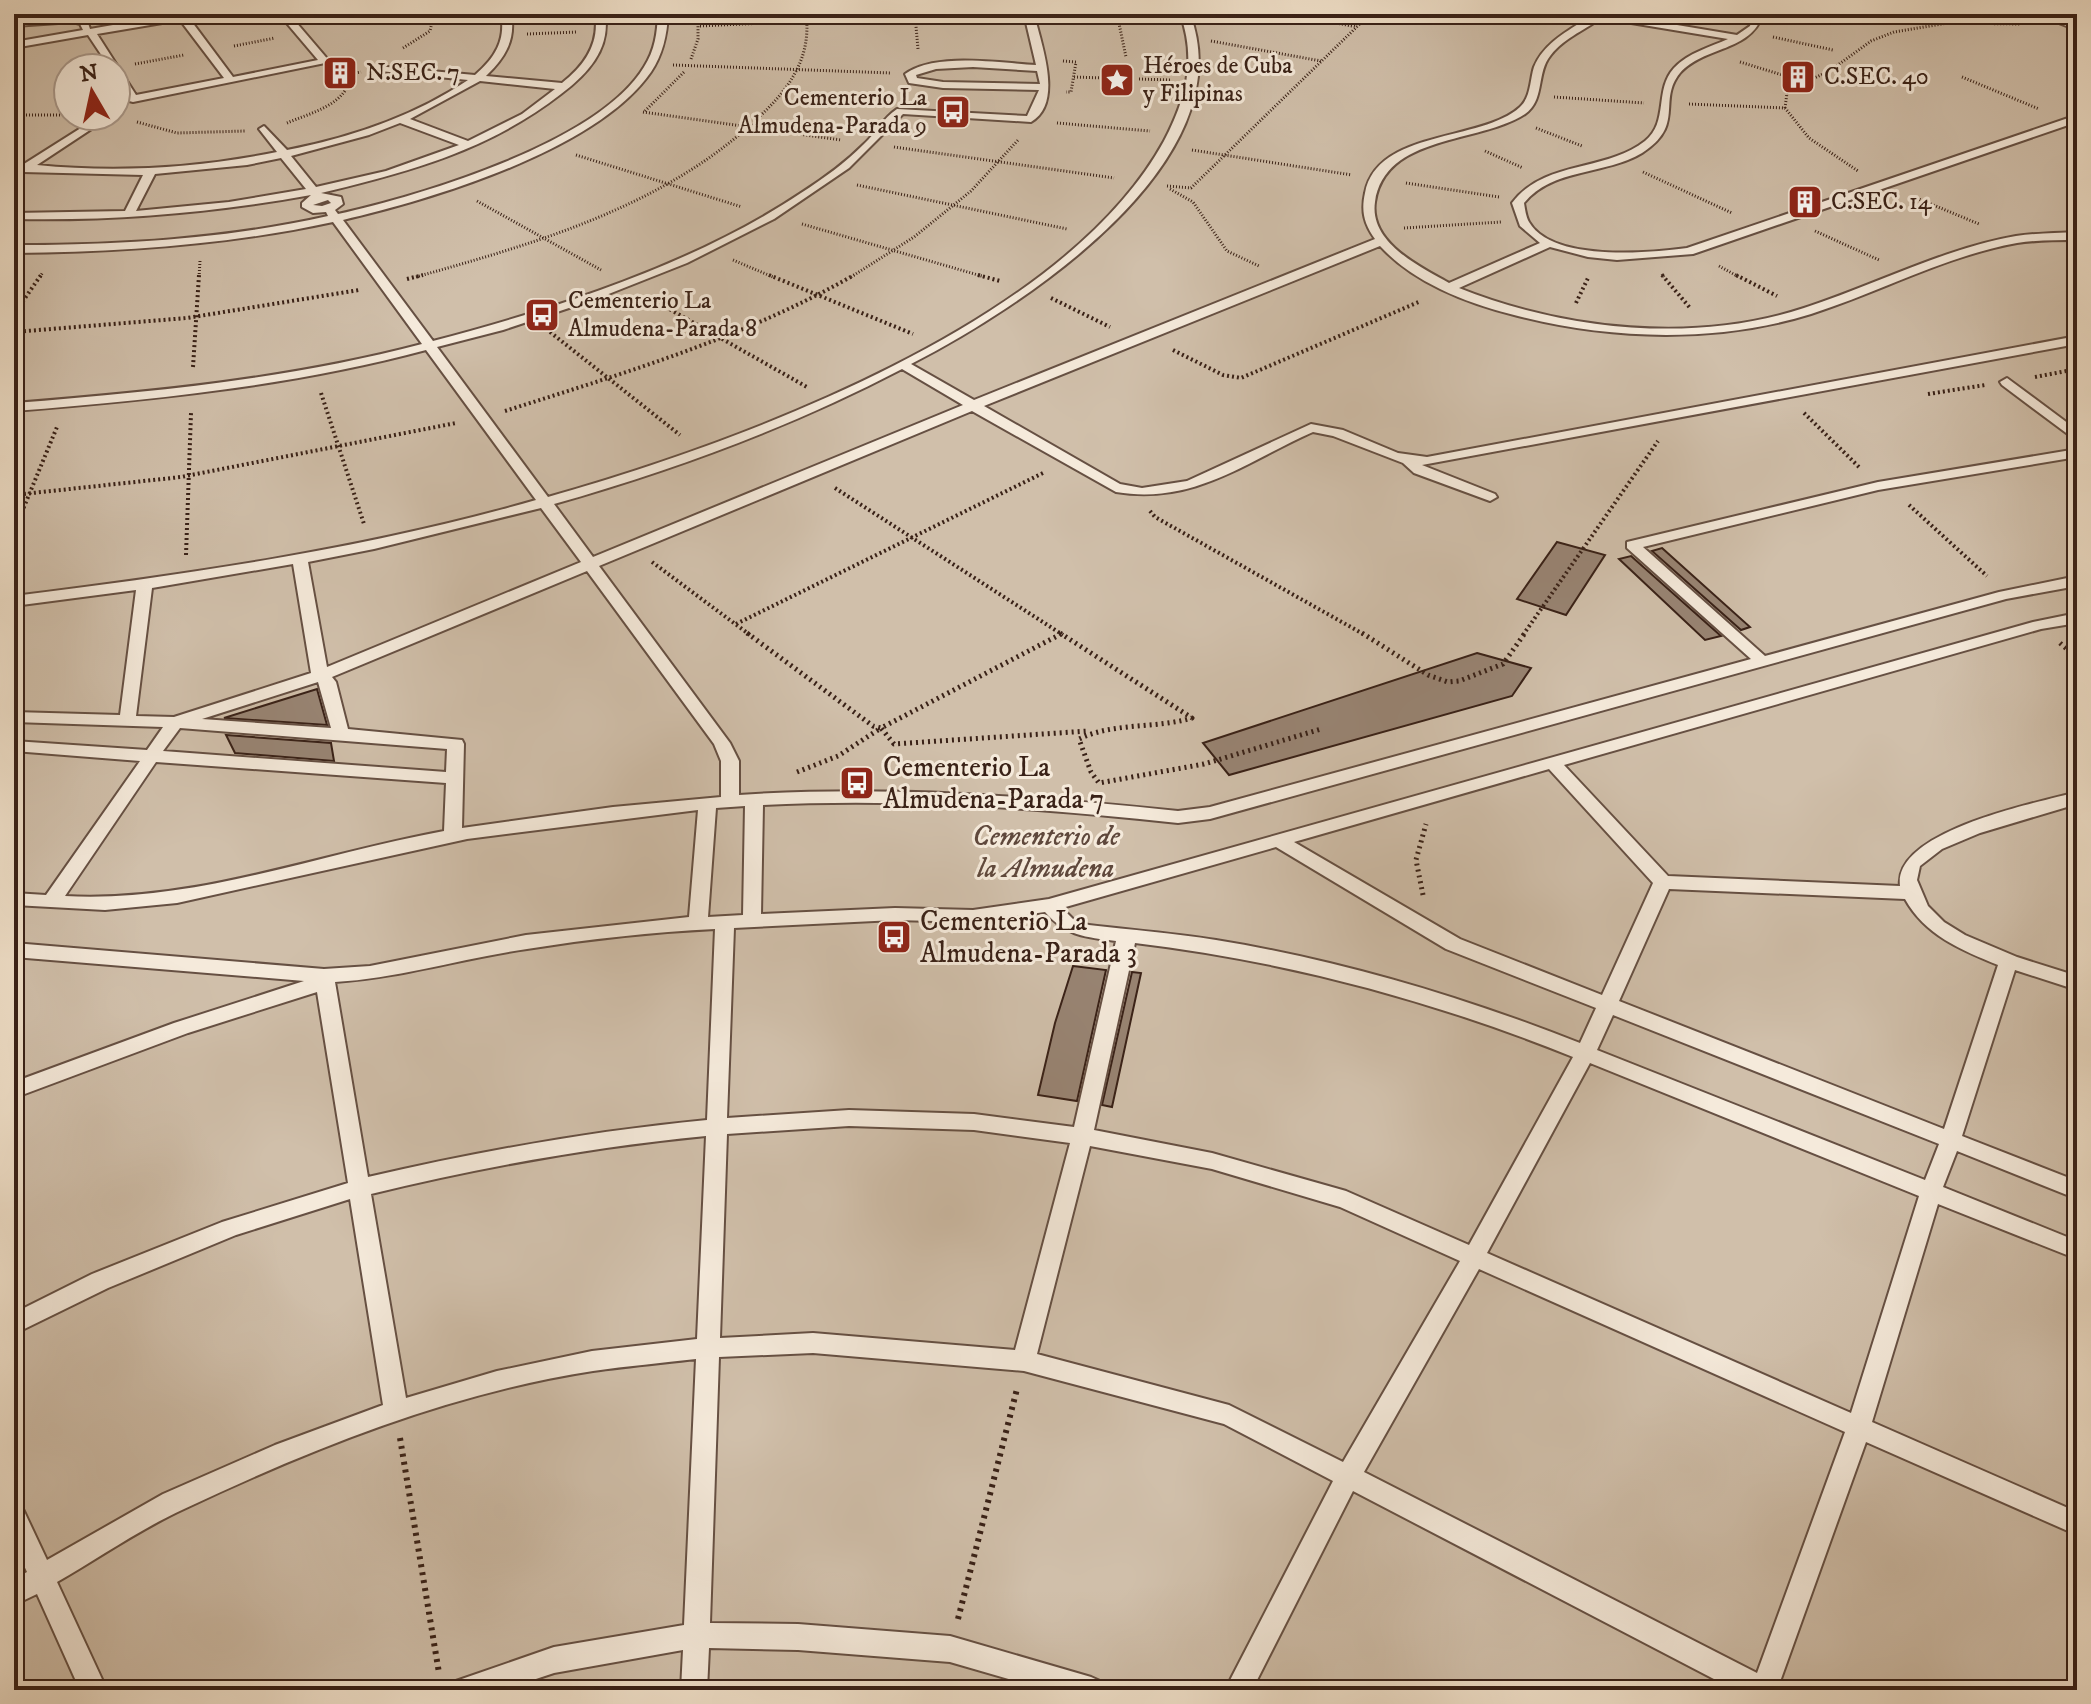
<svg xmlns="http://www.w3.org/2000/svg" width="2091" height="1704" font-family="'IM FELL DW Pica',serif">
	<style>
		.green { fill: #d0bfaa; stroke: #847060; stroke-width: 2; fill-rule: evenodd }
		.building { fill: #988473; stroke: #392117; stroke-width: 2 }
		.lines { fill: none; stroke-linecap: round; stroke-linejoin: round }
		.service-casing { stroke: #665043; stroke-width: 4 }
		.path-far3 { stroke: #392117; stroke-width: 3; stroke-dasharray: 1 2; stroke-linecap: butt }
		.path-far2 { stroke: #392117; stroke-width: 4; stroke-dasharray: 2 3; stroke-linecap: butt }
		.path-far1 { stroke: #392117; stroke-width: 5; stroke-dasharray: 2 4; stroke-linecap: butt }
		.path { stroke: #392117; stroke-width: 6; stroke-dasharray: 3 5; stroke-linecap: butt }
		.service { fill: #f5eadb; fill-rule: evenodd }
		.labels { text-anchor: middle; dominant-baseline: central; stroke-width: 6; stroke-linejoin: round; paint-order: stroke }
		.far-poi-label { font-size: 24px; fill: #392117; stroke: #f5eadb; text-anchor: start }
		.poi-label { font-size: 28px; fill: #392117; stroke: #f5eadb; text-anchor: start }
		.park-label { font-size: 28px; font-style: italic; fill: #5f483c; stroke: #f5eadb }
	</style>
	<rect width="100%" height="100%" fill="#efdfc8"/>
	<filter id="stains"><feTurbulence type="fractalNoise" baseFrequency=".0025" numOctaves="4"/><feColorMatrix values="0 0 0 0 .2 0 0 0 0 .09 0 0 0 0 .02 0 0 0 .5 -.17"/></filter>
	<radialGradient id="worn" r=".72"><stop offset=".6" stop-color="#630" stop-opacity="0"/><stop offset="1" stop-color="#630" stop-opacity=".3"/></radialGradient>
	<path class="green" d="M14,14H2077V1690H14ZM68,68H116V116H68Z"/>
	<path class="building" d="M1557,542L1605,555L1566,615L1517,599Z
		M1662,548L1750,627L1741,630L1652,551Z
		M1631,556L1721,636L1705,640L1619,559Z
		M1477,653L1531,668L1512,696L1229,775L1203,743Z
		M317,689L327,725L224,718Z
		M226,735L331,743L334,761L235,753Z
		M1073,966L1106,970L1077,1101L1038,1095L1055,1023Z
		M1132,972L1141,973L1112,1107L1102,1105Z"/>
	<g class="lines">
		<g class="service-casing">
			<path id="service" d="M176,14H201L189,18L233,77L318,60L279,14H289L330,62L133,102L129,101L116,79V68H110L88,35L14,48V42L83,30L80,24L73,22L14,26V20L73,16L87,20L90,29ZM180,20L224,78L136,95L97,34Z
				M501,14H511C516,40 505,58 486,76L562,83C584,66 600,44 595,14H605C611,50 586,75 561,94C489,150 409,172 321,193L341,197L343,204L335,210L338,214C422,195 598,143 644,67C655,50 657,33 658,14H668C667,35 663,54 651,72C597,150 433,199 343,220L433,341C555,309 695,264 801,193C823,179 845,163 864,144C876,133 883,118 897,109L1027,116L1039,90L943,88L909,83L905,74C935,52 1000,63 1036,65L1024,14H1034C1041,44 1064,103 1031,122L903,114L849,168L774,219L687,263L596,299L503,330L437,347L548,497C741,442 1063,325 1164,141C1186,99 1197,59 1180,14H1190C1246,163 1020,308 911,364L974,400L1375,239C1364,224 1361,211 1365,193C1377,129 1482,142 1520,107C1531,97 1530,79 1534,67C1543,45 1564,33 1583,21L1548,14L1591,17L1611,14L1737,35L1750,26L1753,14H1763C1751,52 1704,46 1680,73C1657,101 1686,125 1642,153C1606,175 1552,168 1524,203C1525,209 1526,217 1529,222C1552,262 1649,253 1687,248L2077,115V122L1693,254L1617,260L1588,257L1550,247L1459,288C1565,330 1694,344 1804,308C1875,285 1942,249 2016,236C2036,233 2057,233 2077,232V240C2057,240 2037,240 2017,243C1945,256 1880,292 1811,314C1718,343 1612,340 1518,316C1469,304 1415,284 1380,246L984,406L1120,484L1142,488L1187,481L1311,424L1343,430L1398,453L1427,457L2077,336V344L1422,465L1495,494L1497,497L1490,501L1414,473L1403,463L1333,436L1313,432C1245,462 1194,505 1116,492L972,411L599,566L730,743L739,761V795C886,785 1032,796 1178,811L1210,807L1751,659L1627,548V542L1878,482L2077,449V457L1878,490L1643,547L1765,656L1999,592L2077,576V586L2006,599L1210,819L1178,823C1039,808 902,798 763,805L761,914L895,908L973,910L1049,899L2033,622L2077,613V623L2041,629L1564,765L1668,876L1900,886C1893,831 2036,803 2077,792V804L1980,833L1942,849L1920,866L1917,880L1928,906L1944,922L1965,935L2017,957L2077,976V990L2015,970L1962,1136L2077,1181V1199L1957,1151L1943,1187L2077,1241V1259L1938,1204L1872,1422L2077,1512V1535L1866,1442L1777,1690H1735L1353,1491L1252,1690H1225L1333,1481L1224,1424L1024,1371L813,1353L719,1357L710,1623L798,1624L950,1636L1091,1677L1100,1681L1104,1690H1047L950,1662L798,1650L709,1648L707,1690H681L683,1650L554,1673L503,1690H452L456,1681L554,1647L684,1625L696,1359C662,1363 627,1366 593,1371C451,1393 313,1448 184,1509C140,1529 99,1558 57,1582L107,1690H80L37,1594L14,1605V1579L27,1572L14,1544V1506L23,1509L47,1560L163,1494L275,1445L383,1405L350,1199L236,1235L108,1288L14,1334V1313L92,1274L222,1222L348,1183L317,992L188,1033L14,1098V1082L174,1023L304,981L14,957V943L324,969L370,966L526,935L689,917L698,810L467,839L177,903L105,910L14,905V893L46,895L140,761L14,751V741L147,750L163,727L14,722V712L120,715L136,590L14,606V596C190,574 365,549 536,500L426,350C292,386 152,400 14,411V403C151,392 289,379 422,344L333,222C228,245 121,252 14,253V245C120,245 225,239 328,216L326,212L313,213L302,207V203L311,195C211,213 115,221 14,219V213L125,211L143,175L23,172L14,169V163L24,164L92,121L97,124L96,126L37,165C117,173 198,168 277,152L259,129L264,126L287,150C349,138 415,116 468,80L380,71L376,70V66L475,75C495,58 506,40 501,14ZM1601,18L1728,39C1710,47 1688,53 1674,68C1654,90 1669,122 1645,141C1606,172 1544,160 1512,203L1520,226L1540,243L1449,283C1421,267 1369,243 1375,202C1385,134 1479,144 1525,114C1544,101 1537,76 1548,59C1561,39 1584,31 1601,18ZM973,67L1037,71L1040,84L943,82L917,78L916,75L936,69ZM480,81L555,89L522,114L468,141L410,119ZM400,123L459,145L386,171L316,187L291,156L369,135ZM281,158L306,189L229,202L136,211L155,174L247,165ZM328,200L331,203L322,206L313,205ZM902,369L963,405L593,557L554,504C674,470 791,427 902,369ZM541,508L581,562L327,667L308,562L374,549ZM293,564L311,673L174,717L136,716L152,588ZM587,571L714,744L721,761V797L613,807L462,828L464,744L462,740L348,729L336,682L332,677ZM318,682L331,728L202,719ZM180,728L447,749L446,772L163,751ZM156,762L446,783L444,831C318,854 195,903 65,896ZM1549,769L1653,883L1602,995L1460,939L1294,842ZM745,806L743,915L708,917L716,808ZM1276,847L1446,949L1596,1008L1580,1043C1463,997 1340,960 1216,940C1174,933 1131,930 1089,925L1073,919L1062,908ZM1669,889L1905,899C1925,935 1961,950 1998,965L1944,1129L1619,1001ZM1045,912C1066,936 1085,937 1116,941L1074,1127L974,1114L849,1110L727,1118L734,928L895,920L973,922ZM715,929L707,1120C592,1131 480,1151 368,1177L335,982C400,978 463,958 527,949C589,939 653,932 715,929ZM1135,943C1286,961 1432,1000 1573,1057L1469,1245L1346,1191L1212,1153L1094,1130ZM1613,1015L1939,1144L1925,1180L1597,1050ZM1590,1063L1919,1196L1851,1413L1487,1253ZM849,1126L974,1130L1070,1143L1015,1350L813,1333L720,1338L727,1134ZM706,1136L697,1339L592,1351L497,1371L406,1398L371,1194C482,1167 592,1147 706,1136ZM1090,1146L1212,1169L1340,1207L1460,1261L1343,1462L1229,1405L1037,1354ZM1479,1269L1845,1432L1757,1673L1364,1472Z
				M2035,14H2049L2077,24V30Z
				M2007,378L2077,430V441L2002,385L2000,382Z"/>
		</g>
		<path class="path-far3" d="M1117,14L1126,57
			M1289,14L1357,27
			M915,15L918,49
			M700,26L958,14
			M527,34L577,32
			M1773,37L1833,50
			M1211,41L1321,61
			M234,46L275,38
			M403,48L430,31L434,14
			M691,59L698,39V14
			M1063,61L1076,62L1071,92H1066
			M1740,62L1789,77
			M135,64L184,55
			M673,65L891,73
			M1074,77L1103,78
			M1962,77L2039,109
			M1139,79L1170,80
			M1554,97L1644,103
			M1689,104L1785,108L1809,138L1858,171
			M1785,108L1787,93L1792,89L1831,70L1871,41L1894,32L1948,23L2020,24
			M645,111L684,72
			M643,112L841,140
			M14,115H63
			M137,122L177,133L245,131
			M287,123C310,113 350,104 350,74L361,72
			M1057,123L1150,131
			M1536,128L1582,146
			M894,147L1114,178
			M1192,150L1352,175
			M1485,151L1523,168
			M576,155L742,207
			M1643,172L1732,213
			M1406,183L1499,197
			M857,185L1067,229
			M1167,186L1191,188L1370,14
			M1170,189L1193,202L1227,251L1259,266
			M1914,197L1979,224
			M477,201L601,270
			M802,224L985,277
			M1404,228L1501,222
			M1815,231L1879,260
			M733,260L773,277
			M1719,266L1739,277
			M1662,274L1664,277
			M40,277L43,272
			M199,277L200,261
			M416,277C536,243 663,207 757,119C788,90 812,59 806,14
			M851,277L914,237L971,191L1019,139"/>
		<path class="path-far2" d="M769,275L913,334
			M978,275L1000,281
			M1662,275L1691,309
			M1736,275L1777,296
			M407,279L423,275
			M648,297L807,387
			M1051,298L1110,327
			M1576,303L1589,276
			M14,314L41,275
			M14,332L187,318L359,290
			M550,332L680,435
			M1173,350L1223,375L1241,378L1421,301
			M193,367L199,275
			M2035,377L2077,369
			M321,393L364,524
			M1928,394L1985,385
			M505,411C624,373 746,337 854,275
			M1804,413L1860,468
			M835,488L1063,635
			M14,495L181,477L456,423
			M1909,505L1987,576
			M1150,511L1155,517L1365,635
			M14,531L57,427
			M186,555L191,413
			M652,562L750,635
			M736,624L1043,473
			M1523,635L1658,441"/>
		<path class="path-far1" d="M747,633L873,726L881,728L1061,634
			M1060,633L1192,718C1155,729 1114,722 1079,739L1091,772L1099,783L1204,764L1321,729
			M1362,633L1428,675L1448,682L1459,681L1503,664L1525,633
			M2060,643L2077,658
			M797,772L838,756L881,728L894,744L1088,731
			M1423,895L1416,860L1426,824"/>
		<path class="path" d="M400,1438L439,1673
			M958,1619L1017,1389"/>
		<use href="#service" class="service"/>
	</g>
	<defs>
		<g id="building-square" transform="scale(1.8)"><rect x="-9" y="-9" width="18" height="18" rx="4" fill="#8f2418" stroke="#f5eadb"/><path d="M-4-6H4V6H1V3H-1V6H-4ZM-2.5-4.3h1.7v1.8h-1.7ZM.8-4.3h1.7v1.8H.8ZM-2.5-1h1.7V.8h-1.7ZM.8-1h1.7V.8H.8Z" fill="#fff"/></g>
		<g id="sight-square" transform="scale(1.8)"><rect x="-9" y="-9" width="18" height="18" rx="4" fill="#8f2418" stroke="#f5eadb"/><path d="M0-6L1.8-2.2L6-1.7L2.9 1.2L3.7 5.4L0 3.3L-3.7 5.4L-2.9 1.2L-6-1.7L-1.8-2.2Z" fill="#fff"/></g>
		<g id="bus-square" transform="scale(1.8)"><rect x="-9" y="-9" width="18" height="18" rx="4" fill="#8f2418" stroke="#f5eadb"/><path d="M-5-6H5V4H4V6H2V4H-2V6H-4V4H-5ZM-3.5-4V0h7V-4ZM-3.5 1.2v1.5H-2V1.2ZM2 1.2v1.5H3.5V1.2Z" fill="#fff"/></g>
	</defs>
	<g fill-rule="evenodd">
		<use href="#building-square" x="340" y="73"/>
		<use href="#building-square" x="1798" y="77"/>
		<use href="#sight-square" x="1117" y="80"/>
		<use href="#bus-square" x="953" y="112"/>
		<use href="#building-square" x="1805" y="202"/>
		<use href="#bus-square" x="542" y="315"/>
		<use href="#bus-square" x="857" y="783"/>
		<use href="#bus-square" x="894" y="937"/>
	</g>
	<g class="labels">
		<g class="far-poi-label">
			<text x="1143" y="66">Héroes de Cuba<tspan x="1143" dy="28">y Filipinas</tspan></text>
			<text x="366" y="73">N.SEC. 7</text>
			<text x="1824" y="77">C.SEC. 40</text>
			<text x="927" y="98" text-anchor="end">Cementerio La<tspan x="927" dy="28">Almudena-Parada 9</tspan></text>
			<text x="1831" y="202">C.SEC. 14</text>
			<text x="568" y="301">Cementerio La<tspan x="568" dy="28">Almudena-Parada 8</tspan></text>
		</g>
		<g class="poi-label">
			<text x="883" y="767">Cementerio La<tspan x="883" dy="32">Almudena-Parada 7</tspan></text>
			<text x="920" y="921">Cementerio La<tspan x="920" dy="32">Almudena-Parada 3</tspan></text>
		</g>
		<g class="park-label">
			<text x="1046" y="836">Cementerio de<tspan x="1046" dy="32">la Almudena</tspan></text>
		</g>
	</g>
	<rect width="2091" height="1704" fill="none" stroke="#efdfc8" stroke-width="48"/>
	<rect x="16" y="16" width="2059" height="1672" fill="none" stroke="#392117" stroke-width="4"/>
	<rect x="24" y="24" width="2043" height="1656" fill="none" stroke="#392117" stroke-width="2"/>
	<g transform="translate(92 92) rotate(351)"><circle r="38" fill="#f5eadb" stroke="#aa9a8d" stroke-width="2"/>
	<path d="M0-6L14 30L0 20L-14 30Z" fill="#8f2418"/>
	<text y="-12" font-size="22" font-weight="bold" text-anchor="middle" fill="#392117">N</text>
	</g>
	<rect width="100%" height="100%" filter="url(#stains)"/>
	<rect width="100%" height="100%" fill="url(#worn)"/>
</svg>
